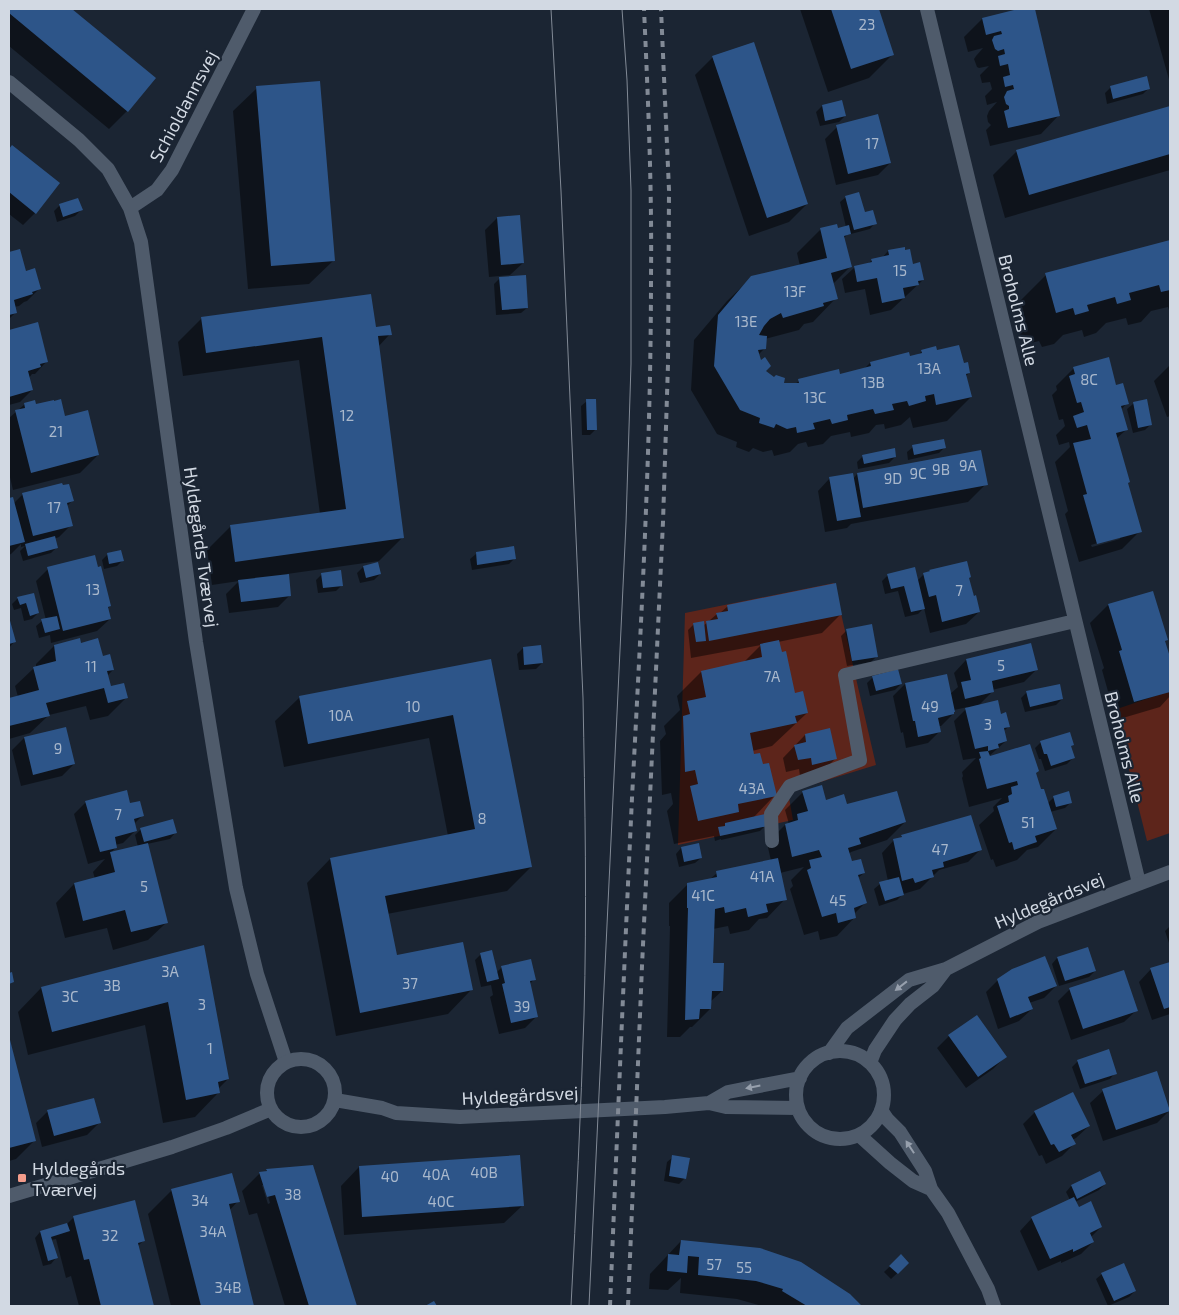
<svg xmlns="http://www.w3.org/2000/svg" width="1179" height="1315" font-family="'Exo 2',sans-serif">
	<style>
		.green { fill: #5d251b }
		.shadow { fill: #0007; fill-rule: evenodd }
		.building { fill: #2d5589 }
		.lines { fill: none; stroke-linecap: round; stroke-linejoin: round }
		.minor { stroke: #4f5b6b; stroke-width: 14 }
		.tertiary { stroke: #4f5b6b; stroke-width: 14 }
		.tram { stroke: #828a96; stroke-width: 1 }
		.rail { stroke: #828a96; stroke-width: 4; stroke-dasharray: 6 6; stroke-linecap: butt }
		.oneway { fill: #97a0ad }
		.poi-dot { fill: #f49d8c; stroke: #1b2533; stroke-width: 2 }
		.labels { text-anchor: middle; dominant-baseline: central; stroke-width: 4.5; stroke-linejoin: round; paint-order: stroke }
		.number-label { font-size: 15px; fill: #a9b8cc }
		.street-label { font-size: 18px; fill: #d2d9e3; stroke: #1b2533 }
		.poi-label { font-size: 18px; fill: #d2d9e3; stroke: #1b2533; text-anchor: start }
	</style>
	<rect width="100%" height="100%" fill="#1b2533"/>
	<path class="green" d="M834,583L876,765L788,792L793,820L678,845L685,613Z
		M1170,691V833L1147,841L1114,710Z"/>
	<path class="shadow" d="M9,9H71L154,78L127,111L109,129L9,46Z
		M800,9H878L893,54L869,78L828,92Z
		M1023,9H1033L1059,115L1041,134L990,146L986,130L991,125L988,122L987,116L989,111L997,102L987,105L985,96L992,89L990,82L982,83L980,75L989,66L979,68L977,67L974,59L976,56L983,48L968,52L964,37L982,19Z
		M1149,9H1170V83Z
		M713,57L807,204L789,222L749,236L695,75Z
		M1146,78L1149,88L1143,94L1107,104L1105,93L1110,88Z
		M257,88L333,261L309,284L248,289L233,111Z
		M822,106L845,116L839,122L820,126L816,112Z
		M1170,107V170L1005,218L993,175L1017,151Z
		M837,127L890,163L878,175L836,185L825,139Z
		M12,147L59,184L35,213L23,225L9,214V150Z
		M846,197L875,223L870,229L847,235L843,239L850,267L833,284L836,298L813,322L804,324L799,330L765,339V348L758,355L764,371L782,384H795L799,381L839,376L864,369L870,363L908,354L909,358L917,356L922,351L936,352L963,364L969,373L966,376L971,397L947,421L913,428L910,417L901,425L885,429L884,424L876,425L869,433L851,437L850,432L831,436L823,444L808,447L806,442L798,444L790,452L774,456L772,450L763,452L753,448L749,452L736,447L737,442L717,434L691,390L694,340L727,301L752,277L800,266L797,253L821,229H837L846,227L840,202Z
		M60,205L81,210L75,216L57,222L54,211Z
		M497,218L523,263L510,275L489,277L485,230Z
		M1170,241V313L1168,307L1151,311L1141,322L1128,325L1126,318L1106,323L1096,333L1084,337L1082,330L1063,335L1054,344L1042,347L1039,341L1023,345L1013,308L1046,275Z
		M19,250L25,272L39,289L27,301L24,302L19,306L14,307L16,312L9,319V253Z
		M888,251L912,265L923,280L891,310L870,315L865,289L845,293L842,279L855,267L868,264L872,260L882,258Z
		M500,278L527,308L521,313L496,315L494,284Z
		M202,318L390,334L378,347L403,537L379,561L287,574L290,595L278,607L229,613L226,594L239,581L212,585L207,550L231,526L320,514L299,360L183,376L178,342Z
		M37,324L47,361L35,374H32L29,378L32,390L20,402L9,405V332Z
		M1170,365V416L1167,417L1154,381Z
		M1074,368L1115,386L1127,403L1121,410L1126,430L1116,439L1126,484L1140,531L1122,549L1079,562L1065,514L1068,511L1055,462L1070,447L1069,442L1059,445L1056,435L1065,426L1063,419L1059,420L1052,395L1057,390L1056,386ZM1120,536V539L1092,547L1091,545Z
		M587,401L596,429L590,435H582L581,406Z
		M1146,401L1151,424L1145,430L1133,433L1127,409L1133,404Z
		M25,404L35,406L64,418L98,455L80,473L13,490L9,473V418Z
		M913,447H945L939,453L908,460L907,452Z
		M863,456L895,457L889,463L858,469L857,462Z
		M857,474L986,484L968,502L851,524L847,528L825,532L818,491L830,478L853,479Z
		M23,494L72,501L67,506L71,525L59,537L54,539L56,548L51,553L23,561L20,551L25,546L21,547V544L11,554L9,555V499L12,498L14,503Z
		M476,554L515,558L509,564L472,570L470,559Z
		M107,555L122,561L117,566L104,569L102,560Z
		M966,562L968,578L979,612L966,624L930,633L924,608L918,614L905,617L898,591L885,594L882,581L888,575L917,581L924,574L930,571Z
		M377,564L380,574L374,580L360,583L357,573L363,567Z
		M48,569L110,606L107,609L110,619L97,631L51,643L50,635L39,638L36,626L42,621L46,620L36,581Z
		M322,574L342,585L336,591L318,593L316,580Z
		M33,594L38,613L32,619L24,621L21,608L14,610L12,604L18,598Z
		M1108,605L1167,640L1164,642L1170,662V696L1160,707L1116,720L1102,670L1104,668L1090,623Z
		M728,606L840,615L822,633L778,642L795,695L807,713L772,746L752,751L754,756L775,795L753,818L766,825L760,831L721,840V839L715,841L714,836L674,844L667,811L673,804L671,793L662,795L660,741L666,734L664,726L680,710L677,696L701,672L744,662L761,645L691,658L688,630L694,624L703,626L717,614L720,613Z
		M9,622L14,642L9,648Z
		M847,630L877,656L871,662L847,666L841,636Z
		M80,645L102,658L113,670L107,676L110,688L126,698L108,716L90,720L86,706L49,715L30,733L9,739V699L18,697L15,686L34,668L36,667V664L54,646Z
		M523,648L542,663L536,669L519,670L517,654Z
		M490,660L531,867L507,891L387,914L396,956L471,990L448,1014L336,1036L307,883L330,859L448,836L429,738L284,767L275,721L299,698Z
		M966,660L1036,670L1024,682L992,690L993,691L978,706L1000,715L1008,727L1004,731L1006,741L988,757L1035,774L1040,791L1047,804L1054,797L1071,802L1065,808L1050,812L1056,829L1038,847L1027,850L1017,860L996,867L993,859L991,860L979,825L994,811L993,807L1002,798L969,807L962,778L963,776L962,772L976,758L963,760L954,721L968,707L954,710L953,714L941,726H939L940,731L928,743L906,748L903,732L901,733L893,696L905,684L946,675L950,694L958,687L954,673Z
		M873,677L901,684L895,690L870,696L867,683Z
		M1027,692L1062,699L1056,705L1025,712L1021,698Z
		M805,735L835,759L823,771L800,776L799,769L786,772L783,758Z
		M24,738L74,764L62,776L21,786L12,750Z
		M1041,742L1070,747L1073,758L1067,764L1045,771L1041,759H1039L1035,748Z
		M803,792L825,801L905,822L887,840L851,852L849,854L852,863L864,873L858,878L865,903L854,914L855,917L837,936L820,940L818,931L804,935L790,889L793,886L791,880L804,867L780,873L785,899L767,918L759,919L749,930L730,934L728,926L713,929L712,964L722,991L710,1002V1009L692,1027H690L680,1037H667L670,926H669V903L688,884L709,880L717,873L771,861L767,843L785,825L789,824L785,810Z
		M86,802L129,804L142,816L134,824L135,831L123,843L115,845L116,847L110,854L138,847L135,835L141,829L175,833L170,839L147,844L167,922L148,940L113,950L107,928L65,938L56,903L74,884L95,879L93,872L105,859L88,864L74,814Z
		M902,836L980,850L968,862L939,870L920,889L903,894L897,900L879,906L874,889L880,884L888,881L882,853L894,840L899,839Z
		M681,848L701,858L695,863L679,867L676,854Z
		M1170,926V946L1165,931Z
		M203,947L228,1079L218,1089V1093L195,1117L163,1123L145,1025L28,1055L18,1012L41,988Z
		M1087,948L1095,971L1089,977L1059,986L1052,964L1057,958Z
		M481,954L496,973L502,967L534,979L530,984L537,1016L525,1028L499,1034L490,997L493,995L491,985L481,987L475,960Z
		M1170,963V1014L1152,1020L1139,982L1151,969Z
		M998,980L1056,986L1044,998L1029,1003L1032,1009L1019,1021L998,1029L986,992Z
		M1070,989L1137,1010L1124,1022L1071,1040L1058,1001Z
		M949,1036L1005,1057L993,1069L966,1088L937,1048Z
		M9,1038L34,1141L16,1159L9,1161Z
		M1078,1061L1115,1073L1110,1079L1080,1089L1072,1067Z
		M1103,1091L1169,1111L1157,1123L1103,1141L1090,1103Z
		M48,1111L99,1123L87,1135L42,1147L36,1123Z
		M1035,1112L1089,1126L1076,1138L1072,1140L1074,1144L1062,1156L1046,1164L1042,1155L1039,1156L1023,1124Z
		M673,1157L685,1178L679,1184L664,1181L667,1162Z
		M312,1166L355,1306H285L257,1213L249,1215L242,1191L260,1173H264L267,1170ZM262,1185H265L270,1203L268,1204Z
		M359,1167L523,1205L504,1223L344,1235L341,1186Z
		M1099,1173L1105,1184L1099,1190L1075,1202L1078,1209L1101,1227L1091,1237L1093,1242L1081,1254L1061,1263V1261L1038,1271L1020,1231L1032,1218L1070,1200L1066,1192L1071,1186Z
		M172,1190L238,1201L229,1211L253,1306H171L148,1214Z
		M74,1217L144,1240L137,1247L152,1306H79L71,1276L66,1278L56,1239L51,1240L56,1258L51,1264L43,1266L35,1238L40,1232L66,1225Z
		M681,1241L849,1295L860,1306H762L737,1299L680,1293L681,1278L668,1290L649,1289L650,1274Z
		M901,1256L908,1263L891,1279L884,1272Z
		M1102,1274L1135,1291L1129,1297L1108,1306L1096,1279Z"/>
	<path class="building" d="M9,9H72L156,78L128,112L9,13Z
		M831,9H879L894,55L851,69Z
		M1018,9H1035L1060,116L1008,128L1004,111L1009,109V106L1006,104L1004,97L1007,91L1014,89L1013,85L1005,87L1003,77L1010,75L1008,64L1000,66L998,56L1005,54L1004,49L998,51L995,49L992,40L994,36L1002,34L1001,31L986,35L982,18Z
		M754,42L808,204L767,218L712,56Z
		M1147,76L1150,89L1113,99L1110,86Z
		M320,81L335,261L271,266L256,86Z
		M842,100L846,116L825,121L822,105Z
		M1170,106V154L1029,195L1016,150Z
		M878,114L891,163L848,174L836,125Z
		M12,145L60,183L36,214L9,192V149Z
		M859,192L865,212L873,210L877,224L854,230L845,196Z
		M78,198L83,210L63,217L59,204Z
		M520,215L524,263L501,265L497,217Z
		M837,224L838,228L849,225L851,234L844,236L852,267L831,273L838,299L823,303L824,306L783,318L781,313L770,319L764,326L759,335L767,336L766,349L758,350L761,360L765,357L771,366L766,371L774,377L776,375L785,378L784,383H799L798,379L839,369L840,374L871,366L870,362L909,352L910,356L922,353L921,350L936,346L937,350L959,345L964,363L968,362L970,373L966,374L972,397L936,405L934,394L925,396L926,401L909,406L907,401L892,404L894,410L875,414L873,409L847,415L848,420L832,424L830,419L813,423L815,429L797,433L796,427L787,429L776,424L774,428L759,423L760,418L740,410L714,366L718,315L751,276L827,258L820,228Z
		M1170,240V290L1161,292L1159,285L1129,293L1131,300L1117,304L1115,297L1087,305L1089,311L1075,315L1073,308L1056,313L1045,273Z
		M905,247V250L910,249L913,264L920,262L924,280L918,281L919,285L903,288L905,298L882,303L877,278L857,282L854,266L872,262L871,259L889,255L888,250Z
		M20,249L26,271L35,268L41,289L32,292L33,294L14,300L17,313L9,315V252Z
		M526,275L528,308L502,310L499,277Z
		M371,294L376,327L390,325L392,335L378,336L404,538L235,562L230,525L346,509L322,337L206,353L201,317Z
		M38,322L48,362L40,364L41,367L28,371L33,390L9,397V330Z
		M1109,357L1116,385L1123,383L1129,404L1121,406L1128,430L1116,433L1130,482L1128,483L1142,532L1097,544L1083,495L1087,494L1073,443L1091,439L1087,425L1077,428L1073,416L1084,412L1081,402L1077,403L1069,376L1075,374L1073,367Z
		M61,399L65,416L88,410L99,455L31,473L15,410L25,408L24,403L35,400L36,404L54,400V401Z
		M586,399H596L597,430H587Z
		M1147,399L1152,425L1138,428L1133,402Z
		M944,439L946,448L914,455L912,445Z
		M895,448L896,457L864,464L862,455Z
		M981,450L988,485L863,508L857,473Z
		M853,473L861,517L837,521L829,477Z
		M62,483L63,485L69,484L74,501L67,503L73,526L33,536L22,493Z
		M13,497L25,542L9,546V498Z
		M55,536L58,548L28,556L25,544Z
		M514,546L516,559L477,565L476,552Z
		M121,550L124,561L109,564L107,553Z
		M95,555L98,567L101,566L111,606L108,607L111,619L63,631L47,567Z
		M967,561L971,577L969,578L974,596L976,595L980,612L942,622L936,595L929,597L923,573L930,571L929,570Z
		M378,562L381,574L366,578L363,566Z
		M915,567L925,609L911,612L904,586L891,589L887,574Z
		M341,570L343,586L323,588L321,573Z
		M289,574L291,596L241,602L238,580Z
		M836,583L842,615L709,641L706,621L718,619L716,613L728,611L727,605Z
		M1153,591L1168,640L1165,641L1170,657V692L1134,702L1119,651L1122,650L1108,604Z
		M34,593L39,613L30,616L26,603L20,605L17,597Z
		M57,616L60,629L45,633L41,619Z
		M9,617L16,642L9,644Z
		M704,621L706,641L696,642L693,623Z
		M872,624L878,657L852,661L846,629Z
		M80,638L81,643L98,638L103,656L110,654L114,670L107,671L111,686L124,683L128,698L108,703L104,688L46,703L50,716L9,726V698L39,690L33,667L56,661L54,645Z
		M779,640L782,652L786,651L795,693L803,691L808,713L795,716L797,723L750,733L754,754L760,753L763,764L769,763L777,796L738,804L739,812L698,821L690,786L698,784L695,770L685,772L683,716L690,714L687,701L706,697L701,671L762,657L760,644Z
		M1031,643L1038,670L992,681L994,692L965,699L961,682L971,680L966,659Z
		M541,645L543,663L524,665L523,647Z
		M491,659L532,867L385,896L397,955L463,942L473,990L360,1013L330,858L475,829L453,715L308,744L299,696Z
		M898,669L902,684L876,691L872,676Z
		M947,674L955,712H954V714L938,718L941,732L918,737L915,721H913L905,683Z
		M1060,684L1063,699L1030,707L1026,691Z
		M998,700L1001,714L1006,712L1010,727L1004,728L1007,741L998,744L999,748L988,751L990,756L1030,744L1039,771L1036,773L1041,789H1044L1057,829L1035,836L1037,842L1014,850L1012,842L1009,843L997,806L1009,802L1008,796L1012,794L1011,787L1018,785L1017,781L987,789L979,759L981,758L979,752L988,751V746L975,749L965,708Z
		M66,727L75,764L33,775L24,737Z
		M830,728L837,759L812,765L811,758L798,760L794,745L806,742L805,734Z
		M1070,732L1074,745L1071,746L1075,758L1051,766L1047,754H1044L1040,741Z
		M822,785L826,800L844,794L847,804L897,791L906,822L859,838L861,844L848,848L852,861L861,859L865,873L858,875L867,903L854,908L856,918L838,923L836,913L822,917L807,870L811,868L809,860L822,857L819,850L792,857L785,824L798,820L797,814L808,811L802,791Z
		M127,790L130,803L140,801L144,816L134,819L137,831L115,837L117,848L100,852L85,801Z
		M1069,791L1072,803L1056,807L1053,796Z
		M765,814L768,826L720,836L718,827L725,826V823Z
		M971,815L982,850L943,862L944,867L932,870L934,877L915,883L913,878L902,881L893,839L902,837L901,835Z
		M173,819L177,833L144,842L140,828Z
		M148,843L168,923L131,932L125,910L83,921L74,883L115,872L110,852Z
		M699,843L702,858L684,862L681,847Z
		M778,858L787,900L766,904L768,912L748,917L746,908L725,913L724,907L715,909L713,963H724L723,991H712L711,1009H700L699,1019L685,1020L688,908H687V883L717,877L716,871Z
		M899,877L904,895L885,901L879,882Z
		M204,945L229,1079L218,1082L220,1093L186,1100L168,1002L52,1032L41,987Z
		M1088,947L1096,971L1065,981L1057,957Z
		M492,950L499,979L487,982L480,953Z
		M1045,956L1057,986L1028,997L1033,1009L1010,1018L997,979L1012,969Z
		M531,959L536,980L530,981L538,1017L511,1023L502,984L505,983L501,966Z
		M1170,962V1007L1164,1009L1150,968Z
		M1124,970L1138,1011L1083,1029L1069,988Z
		M12,972L14,982L9,984V973Z
		M977,1015L1007,1057L978,1077L948,1035Z
		M9,1036L36,1141L9,1148Z
		M1109,1049L1117,1074L1085,1084L1077,1060Z
		M1157,1071L1170,1111L1116,1130L1102,1089Z
		M1073,1092L1090,1126L1071,1135L1076,1144L1059,1152L1054,1144L1051,1145L1034,1111Z
		M94,1098L101,1123L54,1136L47,1110Z
		M520,1155L524,1206L362,1217L359,1166Z
		M672,1155L690,1158L686,1179L669,1176Z
		M313,1165L357,1306H309L275,1195L267,1197L259,1172L267,1171L266,1169Z
		M1100,1171L1106,1184L1077,1199L1071,1185Z
		M232,1173L240,1202L229,1204L254,1306H201L171,1189Z
		M1074,1197L1079,1207L1091,1201L1102,1227L1090,1233L1094,1242L1073,1252V1249L1050,1259L1031,1217Z
		M135,1200L145,1241L138,1243L154,1306H101L89,1259L84,1260L73,1216Z
		M67,1223L70,1231L51,1237L58,1258L48,1261L40,1231Z
		M681,1240L760,1248L801,1262L850,1294L862,1306H807L782,1291L783,1289L756,1281L698,1275L699,1257L688,1256L687,1273L667,1271L668,1254L679,1255Z
		M901,1254L909,1263L898,1274L889,1266Z
		M1124,1263L1136,1291L1114,1301L1101,1273Z
		M434,1301L437,1306H425Z"/>
	<g class="lines">
		<path class="minor" d="M927,9L1139,883
			M9,82L79,140L108,169L130,208L141,242L196,642L236,888L257,974L286,1062
			M130,208L157,190L172,170L254,9
			M772,841L771,814L790,786L860,760L845,675L1075,621"/>
		<path class="tertiary" d="M796 1095a44 44 0 1 1 88 0a44 44 0 1 1-88 0Z
			M829,1053L847,1028L909,980L946,969L1038,922L1170,872
			M267 1093a34 34 0 1 1 68 0a34 34 0 1 1-68 0Z
			M870,1063L875,1050L895,1020L910,1004L933,986L946,969
			M335,1100L382,1108L396,1113L460,1117L665,1107L709,1103L726,1107L798,1108
			M709,1103L728,1092L800,1078
			M881,1110L887,1119L900,1132L925,1171L931,1189L948,1213L988,1289L994,1306
			M859,1135L890,1163L913,1181L931,1189
			M9,1196L172,1147L226,1128L271,1109"/>
		<path class="tram" d="M551,9L561,191L583,698C585,804 587,910 584,1015C581,1112 576,1209 571,1306
			M589,1306L626,523L631,364V190L627,80L622,9"/>
		<path class="rail" d="M610,1306C617,1137 624,967 632,798C641,624 651,450 651,276C652,187 648,98 644,9
			M628,1306L642,966L663,522L668,364L669,190L661,9"/>
	</g>
	<defs><path id="oneway-solid" d="M-6-.8H1V-3.2L6.5 0L1 3.2V.8H-6Z" transform="scale(1.25)"/></defs>
	<g class="oneway">
		<use href="#oneway-solid" transform="translate(901 986) rotate(142)"/>
		<use href="#oneway-solid" transform="translate(753 1087) rotate(169)"/>
		<use href="#oneway-solid" transform="translate(910 1147) rotate(-123)"/>
	</g>
	<rect class="poi-dot" x="17" y="1173" width="10" height="10" rx="2.5"/>
	<g class="labels">
		<g class="number-label">
			<text x="867" y="24">23</text>
			<text x="872" y="143">17</text>
			<text x="900" y="270">15</text>
			<text x="795" y="291">13F</text>
			<text x="746" y="321">13E</text>
			<text x="929" y="368">13A</text>
			<text x="1089" y="379">8C</text>
			<text x="873" y="382">13B</text>
			<text x="815" y="397">13C</text>
			<text x="347" y="415">12</text>
			<text x="56" y="431">21</text>
			<text x="968" y="465">9A</text>
			<text x="941" y="469">9B</text>
			<text x="918" y="473">9C</text>
			<text x="893" y="478">9D</text>
			<text x="54" y="507">17</text>
			<text x="93" y="589">13</text>
			<text x="959" y="590">7</text>
			<text x="1001" y="665">5</text>
			<text x="91" y="666">11</text>
			<text x="772" y="676">7A</text>
			<text x="413" y="706">10</text>
			<text x="930" y="706">49</text>
			<text x="341" y="715">10A</text>
			<text x="988" y="724">3</text>
			<text x="58" y="748">9</text>
			<text x="752" y="788">43A</text>
			<text x="118" y="814">7</text>
			<text x="482" y="818">8</text>
			<text x="1028" y="822">51</text>
			<text x="940" y="849">47</text>
			<text x="762" y="876">41A</text>
			<text x="144" y="886">5</text>
			<text x="703" y="895">41C</text>
			<text x="838" y="900">45</text>
			<text x="170" y="971">3A</text>
			<text x="410" y="983">37</text>
			<text x="112" y="985">3B</text>
			<text x="70" y="996">3C</text>
			<text x="202" y="1004">3</text>
			<text x="522" y="1006">39</text>
			<text x="210" y="1048">1</text>
			<text x="484" y="1172">40B</text>
			<text x="436" y="1174">40A</text>
			<text x="390" y="1176">40</text>
			<text x="293" y="1194">38</text>
			<text x="200" y="1200">34</text>
			<text x="441" y="1201">40C</text>
			<text x="213" y="1231">34A</text>
			<text x="110" y="1235">32</text>
			<text x="714" y="1264">57</text>
			<text x="744" y="1267">55</text>
			<text x="228" y="1287">34B</text>
		</g>
		<g class="street-label">
			<text transform="translate(183 106) rotate(-62)">Schioldannsvej</text>
			<text transform="translate(1019 310) rotate(76)">Broholms Alle</text>
			<text transform="translate(202 547) rotate(82)">Hyldegårds Tværvej</text>
			<text transform="translate(1125 747) rotate(76)">Broholms Alle</text>
			<text transform="translate(1049 900) rotate(-23)">Hyldegårdsvej</text>
			<text transform="translate(520 1095) rotate(-3)">Hyldegårdsvej</text>
		</g>
		<g class="poi-label">
			<text x="32" y="1168">Hyldegårds<tspan x="32" dy="21">Tværvej</tspan></text>
		</g>
	</g>
	<rect width="1179" height="1315" fill="none" stroke="#d2d9e3" stroke-width="20"/>
</svg>
